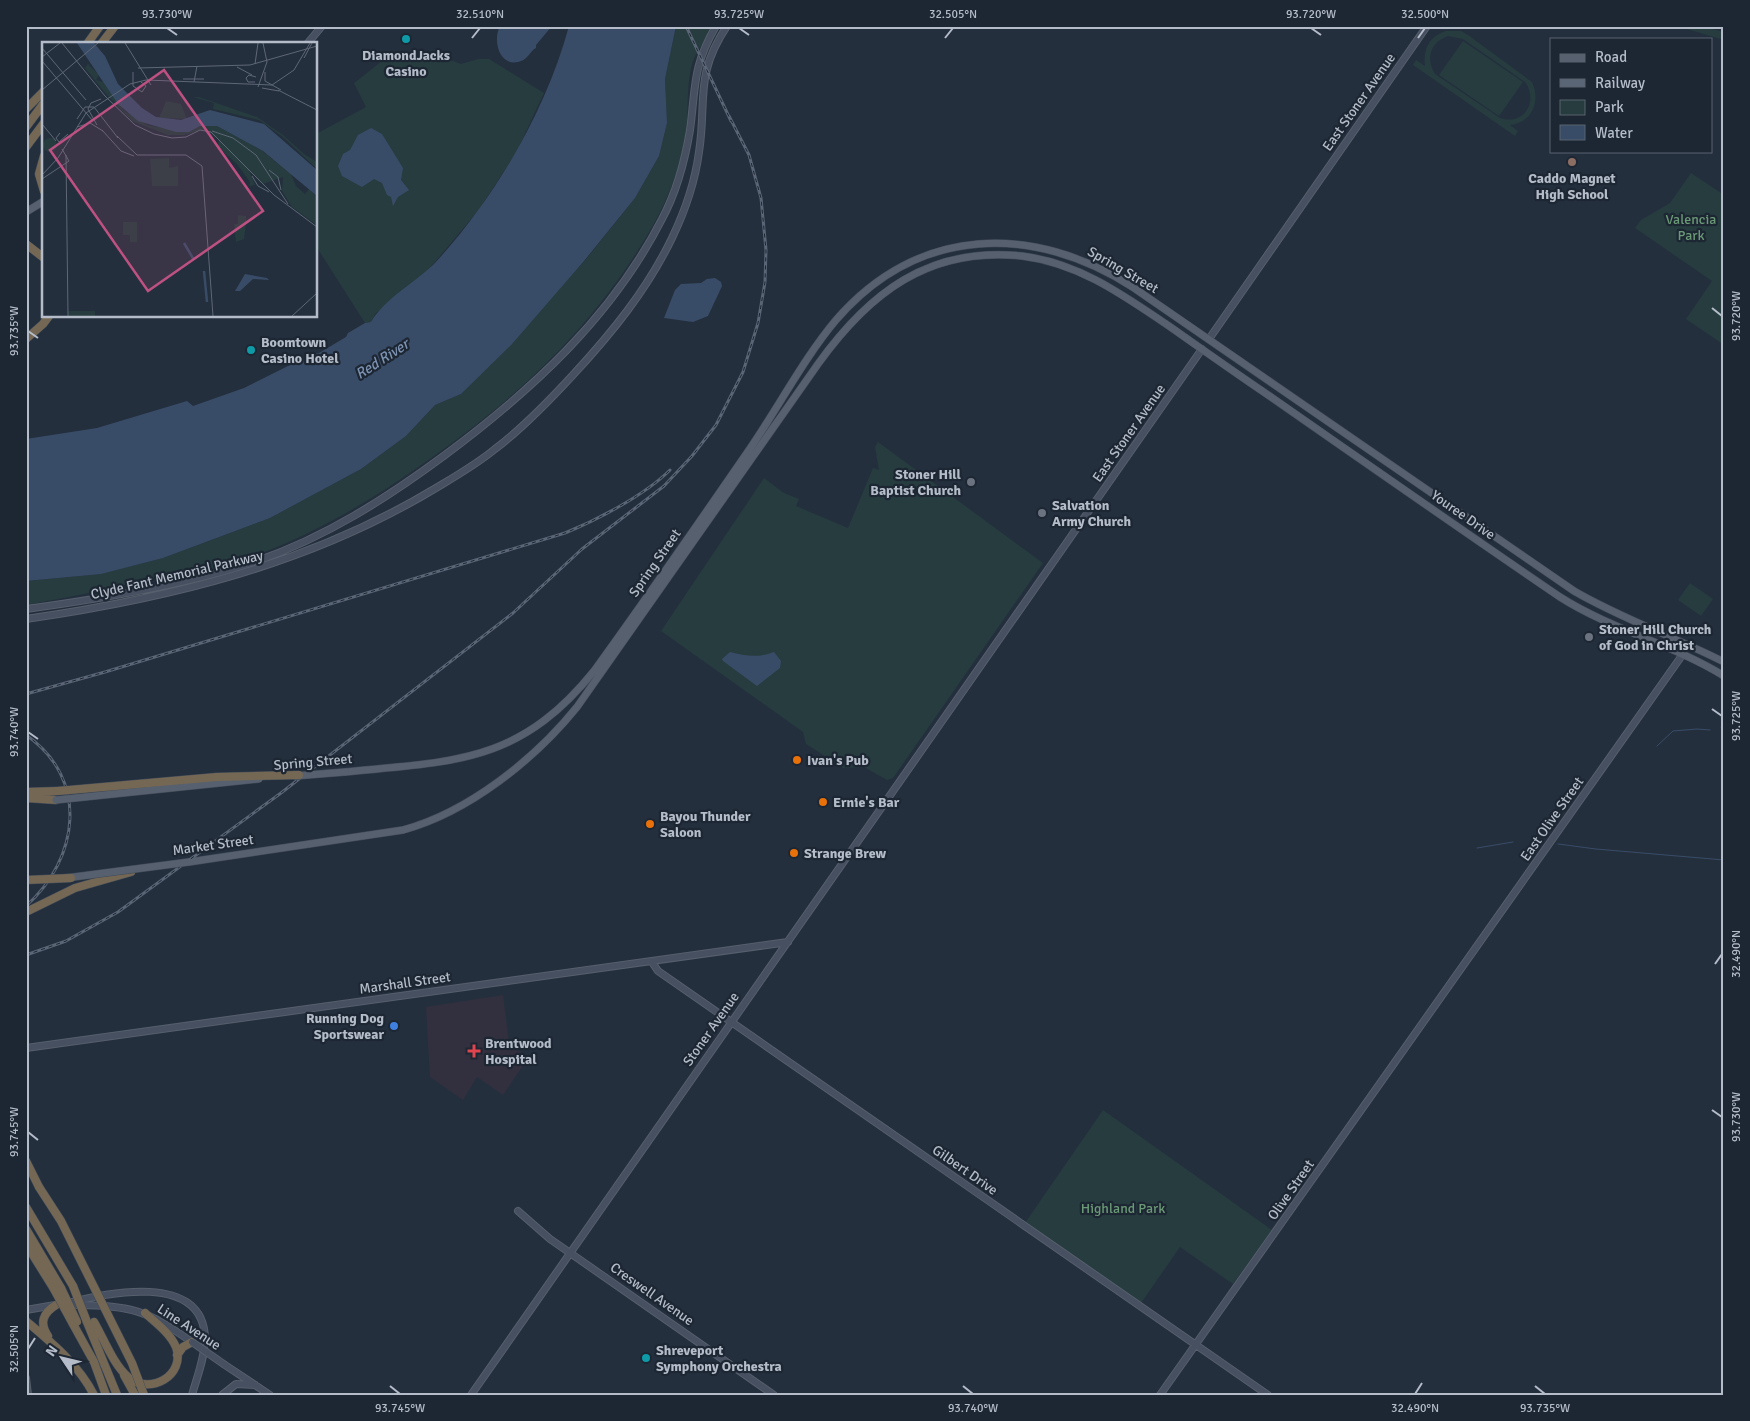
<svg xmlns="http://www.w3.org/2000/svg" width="1750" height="1421" font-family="Signika,sans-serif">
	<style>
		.medical { fill: #32303f }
		.green { fill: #263c3f; fill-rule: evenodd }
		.water { fill: #394c67 }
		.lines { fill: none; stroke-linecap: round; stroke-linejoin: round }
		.stream { stroke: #394c67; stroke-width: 1 }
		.secondary-casing { stroke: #565f6c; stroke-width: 8 }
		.primary-casing { stroke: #414a57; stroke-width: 8 }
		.highway-casing { stroke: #434c59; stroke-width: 9 }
		.secondary { stroke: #465061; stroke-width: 6 }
		.primary { stroke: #56606e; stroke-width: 7 }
		.highway { stroke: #746855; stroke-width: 8 }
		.rail-casing { stroke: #5a6575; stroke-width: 3 }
		.rail { stroke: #1d2633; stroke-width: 1; stroke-dasharray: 4; stroke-linecap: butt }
		.secondary-bridge-casing { stroke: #565f6c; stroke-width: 8; stroke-linecap: butt }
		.primary-bridge-casing { stroke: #414a57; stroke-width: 8; stroke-linecap: butt }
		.highway-bridge-casing { stroke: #434c59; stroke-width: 9; stroke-linecap: butt }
		.secondary-bridge { stroke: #465061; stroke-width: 6 }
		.primary-bridge { stroke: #56606e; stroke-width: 7 }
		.highway-bridge { stroke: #746855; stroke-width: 8 }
		.ticks { fill: none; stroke: #b4bcc9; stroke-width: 2 }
		.culture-dot { fill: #0f9aa8; stroke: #1d2633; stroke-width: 2 }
		.education-dot { fill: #8d6e63; stroke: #1d2633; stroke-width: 2 }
		.worship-dot { fill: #6b7280; stroke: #1d2633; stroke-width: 2 }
		.food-dot { fill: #e8710a; stroke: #1d2633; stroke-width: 2 }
		.shop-dot { fill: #3f7fe0; stroke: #1d2633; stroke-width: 2 }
		.health-dot { fill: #e0444e; stroke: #1d2633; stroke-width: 2 }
		.labels { text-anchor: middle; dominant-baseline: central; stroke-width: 4.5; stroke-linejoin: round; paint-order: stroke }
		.poi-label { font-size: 14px; font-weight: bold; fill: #b4bcc9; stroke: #1d2633; text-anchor: start }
		.street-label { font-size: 14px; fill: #b4bcc9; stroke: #1d2633 }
		.park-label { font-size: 14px; fill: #6b9a76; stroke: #1d2633 }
		.water-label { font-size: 15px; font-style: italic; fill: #7c92b1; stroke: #1d2633 }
		.inset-river { fill: none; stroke: #394c67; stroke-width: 2.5 }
		.inset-road { fill: none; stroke: #5e6776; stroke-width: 1 }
		.view { fill: #bd5182; fill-opacity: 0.15; stroke: #bd5182; stroke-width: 2.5 }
		.inset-edge { fill: none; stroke: #b4bcc9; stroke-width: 2.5 }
		.neatline { fill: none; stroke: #b4bcc9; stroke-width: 2 }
		.ticks-label { font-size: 12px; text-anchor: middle; fill: #b4bcc9 }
	</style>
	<rect width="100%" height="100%" fill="#242f3e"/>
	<path class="medical" d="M503,995L509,1043L528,1058L503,1095L477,1077L463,1100L430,1077L426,1007Z"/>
	<path class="green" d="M676,26H714C707,38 696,51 692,64C687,83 688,103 687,122C684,155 672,191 656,220C597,326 514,402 414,470C359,508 301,541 237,562C201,573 164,578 127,585C93,592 60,599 26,605V581L100,574L163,558L270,518L361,469L406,436L435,405L461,394L587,258L635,198L659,156L667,123L665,79Z
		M1677,26H1712V29L1724,32V40Z
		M1446,31H1461L1468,35L1532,82C1541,101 1532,123 1510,125L1518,131L1515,136L1413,65L1416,60L1425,66C1423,49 1429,36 1446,31ZM1448,36L1463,39L1525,82C1539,101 1524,126 1500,118L1435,74C1425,58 1431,42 1448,36Z
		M1463,41L1523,82L1499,116L1439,75Z
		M391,54L427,56L434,54L461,64L478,59H489L544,93L516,153L478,211L435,262L417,281L376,313L371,322L365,323L316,246V134L366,107L354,83Z
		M1691,173L1724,195V345L1686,319L1712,281L1635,228L1641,220L1670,203Z
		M878,442L1043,563L893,778L887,780L864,767L843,768L806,744L803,732L661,631L764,478L784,493L799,499L796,506L848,528L873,468L879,470L875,447Z
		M1690,583L1713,599L1701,616L1678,600Z
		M1103,1110L1272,1230L1233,1284L1180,1247L1141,1303L1025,1223Z"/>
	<path class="water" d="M500,26H552L536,45V48C530,51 528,59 521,61C500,69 492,41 500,26Z
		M569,26H676L665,79L667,123L659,156L635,198L584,261L512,344L461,394L435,405L406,436L361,469L270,518L163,558L101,574L26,581V439L97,428L187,401L193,406L244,388L308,356L319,353L346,337L348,333L365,323L371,322C384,299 416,282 435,263C495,198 546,111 569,26Z
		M371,128L382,134L403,168L401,180L409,190L398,197L393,206L391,197L387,195L382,183L374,179L362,187L342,176L338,166L343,154L350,150L358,135Z
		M715,278L721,282L722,286L708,316L693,322L664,318L675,290L681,284L701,283L707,279Z
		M730,652C745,656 759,658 774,652L781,661L780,668L757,686L723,661L722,659Z"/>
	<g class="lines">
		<path class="stream" d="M1721,727L1724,726
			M1657,746L1673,731L1697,729L1710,730
			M1534,842L1543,841
			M1558,844L1596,849L1724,860
			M1477,848L1513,842"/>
		<g class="secondary-casing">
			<path id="secondary" d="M307,44L322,26
				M1209,339L1427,26
				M26,609C100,599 187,585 257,561C326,537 387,498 445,455C532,390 612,317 662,219C677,191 685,160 690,130C696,86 692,67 716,26
				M26,619C171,598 310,564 436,488C456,476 477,464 495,449C523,428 548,402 572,376C611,334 647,290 672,238C685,211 695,182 699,152C707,101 694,75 727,26
				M652,962L658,971L1268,1395
				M26,1048L788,942
				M518,1211L550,1239L774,1395
				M64,1304C105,1293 204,1271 205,1339C205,1357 197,1377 192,1395
				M77,1305C133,1306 146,1310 192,1342
				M26,1310L55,1305
				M225,1365L270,1395
				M26,1378L28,1395
				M222,1395L236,1384L255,1385
				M471,1395L1202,349
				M1160,1395L1683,654"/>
		</g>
		<g class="primary-casing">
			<path id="primary" d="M26,212L44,201
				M345,772C454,761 519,764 594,671C647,598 698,524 749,450C778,408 804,358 836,320C918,225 1034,223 1134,288L1574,591C1622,619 1675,637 1724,662
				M189,862L403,830C469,812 535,759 577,707L818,364C869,293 929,246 1022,256C1079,263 1123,295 1169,326C1203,350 1237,374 1271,397C1367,464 1463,531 1560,597C1612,630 1672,644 1724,676"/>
		</g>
		<g class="highway-casing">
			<path id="highway" d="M87,44L100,26
				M101,44L115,26
				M26,109L44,91
				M26,127L44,103
				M26,147L44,123
				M44,156L39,174L44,191
				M26,244L44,258
				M26,339L43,324L49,316
				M26,792L58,791
				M26,798L56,800
				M26,912L75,888L131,872
				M26,1161L39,1187
				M26,1207L73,1286
				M26,1229L61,1288
				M26,1244L54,1289
				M26,1321C52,1343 78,1364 94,1395
				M87,1322L117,1395
				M94,1322C104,1339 113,1364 128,1377C150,1396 186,1375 176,1347C170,1333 156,1323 145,1313
				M73,1324L94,1362L106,1395
				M48,1336C39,1323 43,1313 56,1305
				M177,1355L183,1347L192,1342
				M124,1375L135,1395"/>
		</g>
		<use href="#secondary" class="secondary"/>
		<use href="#primary" class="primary"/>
		<use href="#highway" class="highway"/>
		<g class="rail-casing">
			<path id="rail" d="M686,26L731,121
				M26,694L105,672L565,533C597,520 645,495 670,470
				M26,735C90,779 79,859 26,906
				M26,955L66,941L118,912L281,793L513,613L582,549L664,486L692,456L716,425L743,372L758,323L765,282L766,250L761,198L749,155L729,116"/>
		</g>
		<use href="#rail" class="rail"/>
		<g class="secondary-bridge-casing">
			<path id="secondary-bridge" d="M192,1342L225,1365"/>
		</g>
		<g class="primary-bridge-casing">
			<path id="primary-bridge" d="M295,776L345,772
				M56,800L259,779
				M66,878L189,862"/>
		</g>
		<g class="highway-bridge-casing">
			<path id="highway-bridge" d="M58,791L217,777L299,775
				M26,880L71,878
				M39,1187L61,1221L132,1363L144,1395
				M73,1286L87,1322
				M61,1288L77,1322
				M54,1289L73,1324"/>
		</g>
		<use href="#secondary-bridge" class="secondary-bridge"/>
		<use href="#primary-bridge" class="primary-bridge"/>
		<use href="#highway-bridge" class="highway-bridge"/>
	</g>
	<path class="ticks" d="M167,28L177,35M739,28L749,35M1311,28L1321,35M472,38L480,28M945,38L953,28M1418,38L1425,28M1712,308L1722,316M28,331L38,338M1712,709L1722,716M28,732L38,739M1715,964L1722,954M1712,1110L1722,1117M28,1132L38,1140M28,1349L35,1338M390,1386L400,1394M963,1386L973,1394M1535,1386L1545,1394M1415,1394L1422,1383"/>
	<g class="culture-dot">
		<circle cx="406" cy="39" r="5"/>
		<circle cx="251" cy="350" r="5"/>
		<circle cx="646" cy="1358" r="5"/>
	</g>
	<circle class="education-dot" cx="1572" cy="162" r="5"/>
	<g class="worship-dot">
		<circle cx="971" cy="482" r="5"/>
		<circle cx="1042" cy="513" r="5"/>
		<circle cx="1589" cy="637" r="5"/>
	</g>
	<g class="food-dot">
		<circle cx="797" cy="760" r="5"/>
		<circle cx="823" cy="802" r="5"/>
		<circle cx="650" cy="824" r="5"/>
		<circle cx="794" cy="853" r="5"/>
	</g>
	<circle class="shop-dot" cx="394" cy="1026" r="5"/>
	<path class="health-dot" d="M471.5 1043.5h5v5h5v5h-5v5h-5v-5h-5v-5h5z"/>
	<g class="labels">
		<g class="poi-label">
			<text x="406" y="55" text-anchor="middle">DiamondJacks<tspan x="406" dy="16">Casino</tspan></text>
			<text x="1572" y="178" text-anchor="middle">Caddo Magnet<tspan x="1572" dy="16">High School</tspan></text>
			<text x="261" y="342">Boomtown<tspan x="261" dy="16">Casino Hotel</tspan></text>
			<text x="961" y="474" text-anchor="end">Stoner Hill<tspan x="961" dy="16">Baptist Church</tspan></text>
			<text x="1052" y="505">Salvation<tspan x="1052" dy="16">Army Church</tspan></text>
			<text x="1599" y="629">Stoner Hill Church<tspan x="1599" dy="16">of God in Christ</tspan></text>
			<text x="807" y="760">Ivan's Pub</text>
			<text x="833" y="802">Ernie's Bar</text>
			<text x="660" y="816">Bayou Thunder<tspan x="660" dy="16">Saloon</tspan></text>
			<text x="804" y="853">Strange Brew</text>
			<text x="384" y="1018" text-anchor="end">Running Dog<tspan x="384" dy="16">Sportswear</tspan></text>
			<text x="485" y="1043">Brentwood<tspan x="485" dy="16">Hospital</tspan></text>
			<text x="656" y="1350">Shreveport<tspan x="656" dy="16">Symphony Orchestra</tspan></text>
		</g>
		<g class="street-label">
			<text transform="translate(1359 102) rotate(-55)">East Stoner Avenue</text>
			<text transform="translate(1123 270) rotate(30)">Spring Street</text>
			<text transform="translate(1129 433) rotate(-55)">East Stoner Avenue</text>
			<text transform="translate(1463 515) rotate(35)">Youree Drive</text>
			<text transform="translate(655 563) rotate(-55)">Spring Street</text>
			<text transform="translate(177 575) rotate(-13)">Clyde Fant Memorial Parkway</text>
			<text transform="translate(313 762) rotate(-5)">Spring Street</text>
			<text transform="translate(1552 819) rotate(-55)">East Olive Street</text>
			<text transform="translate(213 845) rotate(-8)">Market Street</text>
			<text transform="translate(405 983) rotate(-8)">Marshall Street</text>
			<text transform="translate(711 1029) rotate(-55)">Stoner Avenue</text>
			<text transform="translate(965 1170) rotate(35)">Gilbert Drive</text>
			<text transform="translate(1291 1190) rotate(-55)">Olive Street</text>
			<text transform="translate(652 1294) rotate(35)">Creswell Avenue</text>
			<text transform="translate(189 1327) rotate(33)">Line Avenue</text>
		</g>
		<g class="park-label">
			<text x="1691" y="219">Valencia<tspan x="1691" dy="16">Park</tspan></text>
			<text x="1123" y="1208">Highland Park</text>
		</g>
		<g class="water-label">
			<text transform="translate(382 359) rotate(-33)">Red River</text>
		</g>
	</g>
	<g transform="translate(42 42)">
		<rect width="275" height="275" fill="#242f3e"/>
		<path d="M46,22L57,33L54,38L61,40L81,68L105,83L142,90L158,84H175L219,108L249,132L254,144L263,152L267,147L275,154V183L250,165L240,149L241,135L221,142L207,128L213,143L207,144L208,140L195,122L176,105L177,98L163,87L142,93H126L90,79L64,52L43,26ZM151,55H157L215,75L241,93L262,112L275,120V127L241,95L217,78L171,67L172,61ZM124,59L139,62L145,77L117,76ZM1 103a7 7 0 1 1 14 0a7 7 0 1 1-14 0ZM127,116V126L136,124V144H110L108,117ZM196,173L204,174V181L202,197L194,200L192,182H196ZM81,180H95V200H88V193H81ZM26,269H53V274H26Z" fill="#263c3f"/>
		<path d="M35,1H52L63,14L76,42L100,66L114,75L139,78L168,68L222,82L275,128V154L221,109L175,84H158L147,90H134L96,79L76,62ZM203,232L225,236L227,238L211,237L198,249H193Z" fill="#394c67"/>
		<path class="inset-river" d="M142,201L152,218M162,229L165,260"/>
		<path class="inset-road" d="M20,1L63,54L93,83L112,92L130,96L144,95L158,88L169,90L232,153L275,185M83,1L109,43M221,1L225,20M0,6L44,58M0,15L18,1M262,16L270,1M0,19L51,79M213,22L216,1M195,25L210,33M96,26L208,23L275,4M91,30V44L100,50L104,44L99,40M223,30V39L239,48M141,37H162M152,40L155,24M213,40H206L204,36L207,33L214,35M216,45L225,20M220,46L237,49M0,48L56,1M236,48L275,68M35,77L43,65H52L76,96M0,82L14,99M55,83L46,67L49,61L59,57M35,85L48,81L61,89M60,88L79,109L92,114M170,89L191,96L214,113L246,162M18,91L14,96L17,100L26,92M75,94L95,113H144L160,124L171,274M24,113L26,274M227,128L236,135L239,148M0,133L16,116L44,71L88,42L104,38L230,43L252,28L268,1M210,134L216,144L227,150M0,137L27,119L20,107M250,274L275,251"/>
		<path class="view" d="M122,28L221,169L106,249L8,108Z"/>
		<rect width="275" height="275" class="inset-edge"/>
	</g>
	<rect width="1750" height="1421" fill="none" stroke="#1d2633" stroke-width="55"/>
	<rect x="1550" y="38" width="162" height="115" fill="#1d2633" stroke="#59626f"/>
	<rect x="1560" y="54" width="25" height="8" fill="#56606e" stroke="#59626f"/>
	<text x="1595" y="62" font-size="15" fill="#b4bcc9">Road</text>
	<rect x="1560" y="79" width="25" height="8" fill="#5a6575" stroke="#59626f"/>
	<text x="1595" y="88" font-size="15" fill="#b4bcc9">Railway</text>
	<rect x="1560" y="100" width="25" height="15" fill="#263c3f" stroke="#59626f"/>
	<text x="1595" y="112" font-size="15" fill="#b4bcc9">Park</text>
	<rect x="1560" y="125" width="25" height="15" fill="#394c67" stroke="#59626f"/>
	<text x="1595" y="138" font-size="15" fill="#b4bcc9">Water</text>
	<g transform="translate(62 1358) rotate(305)" stroke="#1d2633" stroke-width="4" paint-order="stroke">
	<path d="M0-4L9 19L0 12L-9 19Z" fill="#b4bcc9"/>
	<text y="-8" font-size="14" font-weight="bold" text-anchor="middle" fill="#b4bcc9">N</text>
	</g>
	<rect x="28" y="28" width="1694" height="1366" class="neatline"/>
	<g class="ticks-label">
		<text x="167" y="18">93.730°W</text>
		<text x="480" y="18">32.510°N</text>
		<text x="739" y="18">93.725°W</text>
		<text x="953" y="18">32.505°N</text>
		<text x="1311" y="18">93.720°W</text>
		<text x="1425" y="18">32.500°N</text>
		<text transform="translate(1736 316) rotate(-90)" y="4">93.720°W</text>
		<text transform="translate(14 331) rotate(-90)" y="4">93.735°W</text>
		<text transform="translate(1736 716) rotate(-90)" y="4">93.725°W</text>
		<text transform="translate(14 732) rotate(-90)" y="4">93.740°W</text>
		<text transform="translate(1736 954) rotate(-90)" y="4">32.490°N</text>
		<text transform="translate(1736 1117) rotate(-90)" y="4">93.730°W</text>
		<text transform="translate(14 1132) rotate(-90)" y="4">93.745°W</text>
		<text transform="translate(14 1349) rotate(-90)" y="4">32.505°N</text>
		<text x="400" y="1412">93.745°W</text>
		<text x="973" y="1412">93.740°W</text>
		<text x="1415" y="1412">32.490°N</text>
		<text x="1545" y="1412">93.735°W</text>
	</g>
</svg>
